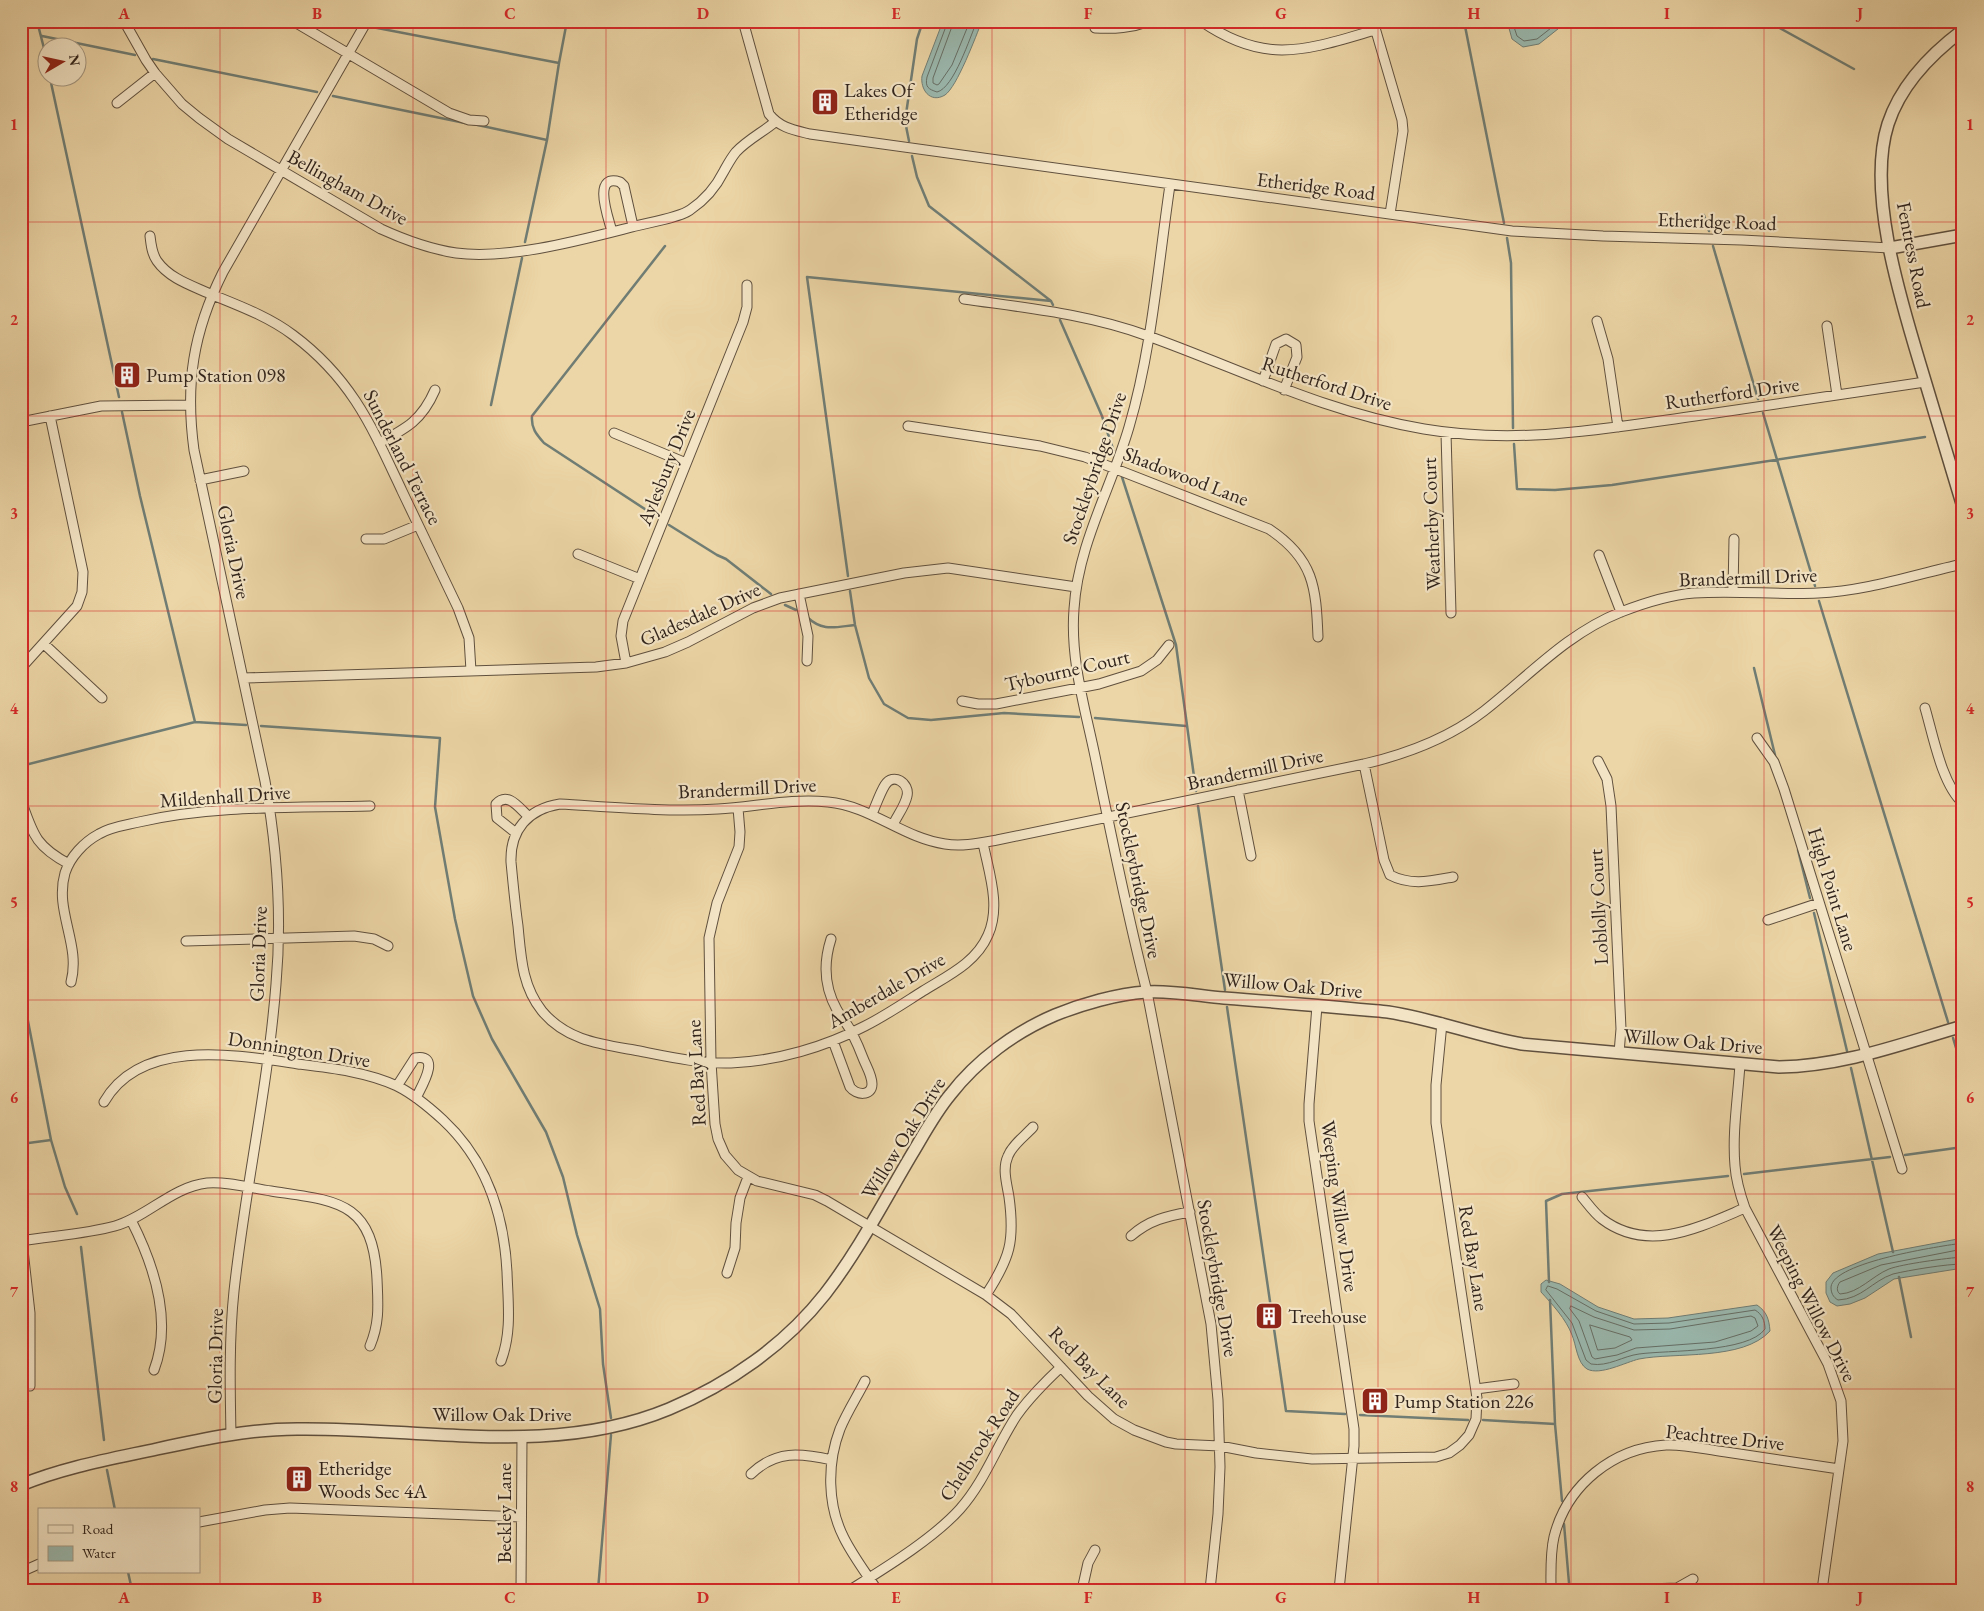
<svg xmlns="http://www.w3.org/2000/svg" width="1984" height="1611" font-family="'EB Garamond',serif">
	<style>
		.water { fill: #9ab8ae; stroke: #707d74 }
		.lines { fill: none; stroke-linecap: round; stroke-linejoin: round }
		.shore { stroke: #666e65; stroke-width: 1 }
		.stream { stroke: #707d74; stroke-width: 2.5 }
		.minor-casing { stroke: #60503e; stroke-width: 11 }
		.tertiary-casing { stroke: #60503e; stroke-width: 14 }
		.minor { stroke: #f3e4c5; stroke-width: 9 }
		.tertiary { stroke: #f3e4c5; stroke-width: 11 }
		.grid { fill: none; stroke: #d62828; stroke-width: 1; stroke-opacity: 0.55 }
		.labels { text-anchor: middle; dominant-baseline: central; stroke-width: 4.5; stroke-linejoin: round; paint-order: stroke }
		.poi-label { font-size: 20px; fill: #31241c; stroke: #f3e4c5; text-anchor: start }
		.street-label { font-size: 20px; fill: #31241c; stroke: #f3e4c5 }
		.neatline { fill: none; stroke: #d62828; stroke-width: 2 }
		.grid-label { font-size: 16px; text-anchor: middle; font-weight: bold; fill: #d62828 }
	</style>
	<rect width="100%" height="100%" fill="#ecd5a6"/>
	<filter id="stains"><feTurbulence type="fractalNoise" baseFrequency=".004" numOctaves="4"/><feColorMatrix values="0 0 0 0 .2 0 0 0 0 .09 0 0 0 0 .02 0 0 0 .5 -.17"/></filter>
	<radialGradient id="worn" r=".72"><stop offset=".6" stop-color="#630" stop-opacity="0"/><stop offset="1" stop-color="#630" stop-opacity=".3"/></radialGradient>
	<path class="water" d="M943,21H982C976,36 957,87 945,95C930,104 920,89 922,76Z
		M1507,21H1568L1539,44L1523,47L1512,39Z
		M1963,1238V1268L1894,1279L1865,1298L1850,1304L1837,1306L1830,1302L1826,1293V1282L1833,1273L1878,1254Z
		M1546,1280L1560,1284L1598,1307L1634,1319L1668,1318L1757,1305C1767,1312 1769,1319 1770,1331C1743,1361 1675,1352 1639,1359C1626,1362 1600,1376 1587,1369C1577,1363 1576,1344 1572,1335C1566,1319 1552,1304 1541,1292V1284Z"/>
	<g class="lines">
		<path class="shore" d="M948,21L927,77C925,87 928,89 937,92C954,88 970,37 977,21
			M954,21L933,78V83L937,85L939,84L952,65L970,21
			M1512,21L1517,36L1524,41L1537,39L1560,21
			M1963,1243C1941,1246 1833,1262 1831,1287C1831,1293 1833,1297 1838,1300C1862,1299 1872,1281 1893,1274C1910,1270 1946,1264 1963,1264
			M1963,1249L1881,1265L1840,1282C1837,1286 1836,1291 1840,1294C1859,1293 1872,1276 1889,1269C1902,1264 1947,1258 1963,1257
			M1548,1286L1557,1289L1596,1311L1634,1324L1669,1323L1755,1310C1762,1314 1765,1321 1765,1329C1748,1353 1668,1350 1639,1354C1623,1356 1608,1367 1591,1364L1586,1360L1572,1323L1546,1290Z
			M1571,1306L1594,1317L1634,1330L1670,1329L1751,1316L1755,1318L1758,1326L1751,1331L1715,1342L1636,1348L1617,1355L1595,1359L1592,1357L1579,1321L1570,1309Z
			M1590,1325L1630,1337L1632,1340L1615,1348L1598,1350Z"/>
		<path class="stream" d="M37,21L48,64
			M343,21L357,24
			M1464,21L1504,223
			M1767,21L1854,69
			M372,27L559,63
			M42,36L135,55
			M153,59L317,92
			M50,78L119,397
			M333,96L465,123
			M473,124L547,140
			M909,141L905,121L917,39L923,21
			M912,156L917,177L929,206L1051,301L1053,305
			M1704,215L1709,231
			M1507,238L1511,263L1513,428
			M525,242L547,140L559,63L567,21
			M1713,246L1758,399
			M1060,320L1102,416L1116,458
			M491,405L522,258
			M122,412L140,496L195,722
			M1763,413L1815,586
			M1514,444L1517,489L1555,490L1612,485L1925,437
			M1122,477L1176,645L1196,791
			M657,517L544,443C536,434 531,428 532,416L665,246
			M669,525L717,555L726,559L771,594
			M848,576L807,277L1051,301
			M850,591L855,625L869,678L884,704L908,718L931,720L1004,713L1079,717
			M1819,601L1948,1022
			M785,605L796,610
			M807,617C823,632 835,627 855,625
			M1754,668L1775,755
			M1095,718L1186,726
			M261,726L440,738L435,807L455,919L473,996L492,1039L546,1132L563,1177L577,1235L600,1309L603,1364L611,1418
			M21,766L195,722L246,725
			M1198,806L1225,990
			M1798,850L1810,898
			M1814,913L1847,1051
			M21,985L51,1140L65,1187L77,1214
			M1227,1007L1286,1411L1345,1414
			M1953,1038L1963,1071
			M1851,1068L1893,1252
			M21,1144L51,1140
			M1905,1155L1963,1147
			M1744,1174L1890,1157
			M81,1247L104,1440
			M1899,1277L1911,1337
			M1549,1282L1546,1201L1562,1194L1728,1176
			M1550,1300L1555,1424L1562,1501
			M1360,1415L1468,1420
			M1483,1420L1555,1424
			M107,1470L115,1510
			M1564,1524L1569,1583
			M128,1572L132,1590
			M598,1590L611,1435"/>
		<g class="minor-casing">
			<path id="minor" d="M124,21L146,60L155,73L182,104L199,118L228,139L381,229C405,240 430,249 456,253C508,260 581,240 632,227C646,223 679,218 690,210C705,200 716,187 724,171C728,164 731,158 736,152C747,140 763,132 775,122
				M293,21L449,113L469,120L484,121
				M743,21L769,114C780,128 794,130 810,134L1512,231L1603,236L1742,240L1890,248
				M1201,21C1266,66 1306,50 1375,30
				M1373,21L1402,120L1403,131L1390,214
				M1095,28C1115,29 1131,28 1150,21
				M117,103L155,73
				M1170,185C1158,266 1152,349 1129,427C1111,489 1078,544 1074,609C1070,659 1085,708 1095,756C1111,835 1127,914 1147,992L1211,1324L1218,1400L1220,1467L1218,1514L1210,1590
				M612,232C609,219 591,173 620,182L624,186L633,226
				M150,236C151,245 152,254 157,261C169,278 190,285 208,293C237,305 268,316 293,335C352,379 372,427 402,491C421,530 439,569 458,608L469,638L471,671
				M964,299C1026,308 1089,314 1148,336C1240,369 1327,413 1424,429C1518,445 1603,429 1695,416C1772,404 1849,393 1925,382
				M1597,321L1608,359L1618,427
				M1827,326L1837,395
				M1263,381L1276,344L1286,339L1296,345L1297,357L1284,390
				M21,422L101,406L190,405
				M908,426L1040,446L1085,457L1269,529C1314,559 1316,587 1318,637
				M614,433L686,463
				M1446,433L1451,613
				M379,443C407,428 422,420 435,390
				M200,480L244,471
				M366,539H384L418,525
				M578,554L640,579
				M1599,555L1621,612
				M1733,592L1734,539
				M799,594L808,636L807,661
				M44,644L102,698
				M626,663L621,636L623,621L743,322L747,307V285
				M21,668L77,606L82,592L83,572L50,416
				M244,678L596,667L626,663L665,652L688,642L753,608L780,598L904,573L948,568L1076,587
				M962,701L978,704H996L1099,684L1141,671L1157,660L1169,645
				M1925,708C1933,735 1942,785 1963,803
				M1757,738L1774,762L1784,789L1902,1169
				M1598,761L1607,779L1611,806L1621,1029L1619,1053
				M1364,764L1384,860L1390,875C1411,886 1431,881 1453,877
				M1238,790L1251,856
				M21,800C33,834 35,846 69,864
				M738,808L740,832L739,847L717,903L709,938L711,1062L715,1124L718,1139L725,1155L738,1170L757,1181L815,1195L827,1201L986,1295L1011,1314L1088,1396L1114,1419L1134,1430L1166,1442L1176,1444L1220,1446L1256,1453L1312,1459L1436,1457L1449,1453L1460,1445L1469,1435L1476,1419L1477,1398L1436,1123V1085L1442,1023
				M872,814C876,805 880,793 885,785C893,772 910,783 907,796C905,806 897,816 893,825
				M516,833L497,818L496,804C508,791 519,808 528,816
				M983,843C989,873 1001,906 988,935C976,963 947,976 923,991C904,1003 885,1016 865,1026C825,1047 777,1061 731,1063C699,1064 665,1056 634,1050C599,1044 566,1040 542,1011C522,986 521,957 518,926C515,905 513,883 511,862C510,830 528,809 560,804C612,807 666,812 718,809C754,807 792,798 828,802C871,806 903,838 945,844C962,847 980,843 997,840L1364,764C1407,754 1448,739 1484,711C1529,676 1566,634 1621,612C1644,603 1669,595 1694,593C1735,590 1777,595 1818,593C1867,591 1916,574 1963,564
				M1768,920L1819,903
				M831,939C823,964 824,987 837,1010C842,1018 848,1025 852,1033C856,1041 860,1050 863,1058C866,1066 872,1075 872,1084C872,1097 856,1095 850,1087L833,1041
				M186,941L354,936L374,939L388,946
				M71,982C81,944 54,911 65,873C70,857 84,842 99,834C110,827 126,825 139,822C214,805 293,808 370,806
				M1317,1006L1309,1104V1121L1354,1429V1446L1339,1590
				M1740,1064C1738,1097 1732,1133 1735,1166C1736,1180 1740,1194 1745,1208L1828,1364L1841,1401L1843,1441L1822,1590
				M397,1086L415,1058C443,1053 420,1089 416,1098
				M104,1102C141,1037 237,1055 298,1064C331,1068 367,1072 397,1086C413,1094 430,1108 443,1120C486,1160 504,1214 507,1272C508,1303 512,1332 501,1361
				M1582,1197C1588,1204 1594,1213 1602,1219C1648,1254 1700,1227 1745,1208
				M131,1220C154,1265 173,1320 154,1370
				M1131,1236C1149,1220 1167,1216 1190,1212
				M21,1241C51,1236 86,1234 115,1226C147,1217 172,1187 207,1183C227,1181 250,1188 271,1191C336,1201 373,1200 377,1279C378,1304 380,1322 370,1346
				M22,1241L30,1313V1386
				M727,1273L735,1248L736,1223L740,1198L748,1177
				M986,1295C1010,1258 1015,1241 1009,1197C1007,1184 1002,1169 1008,1156C1012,1145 1025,1136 1033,1127
				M865,1381C857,1397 847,1412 840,1429C827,1463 827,1505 844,1538C853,1556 866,1573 877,1590
				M1476,1389L1514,1384
				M231,1435C230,1387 229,1339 234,1291C245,1189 268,1087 276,984C282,917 277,848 265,781L194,450C185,384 193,332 223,272L367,21
				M751,1474C776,1450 800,1453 832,1460
				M199,1522L265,1510L290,1508L521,1517
				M21,1572L39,1564
				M521,1590L522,1437
				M850,1590C885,1568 933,1539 960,1509C985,1481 997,1445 1017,1415C1030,1397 1045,1382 1061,1367
				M1082,1590L1088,1563L1095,1550
				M1551,1590C1551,1572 1550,1554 1554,1537C1567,1485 1613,1448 1666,1445C1686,1444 1707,1450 1726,1452C1764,1458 1801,1463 1839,1469
				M1619,1590L1677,1588L1693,1579"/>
		</g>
		<g class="tertiary-casing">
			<path id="tertiary" d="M1963,30C1931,54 1901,84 1888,124C1865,196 1905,313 1926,384C1938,425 1951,466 1963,507
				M1890,248L1963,235
				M21,1485C65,1467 111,1459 157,1449C203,1439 250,1429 297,1429C420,1427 551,1458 669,1409C729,1384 785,1345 825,1294C859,1250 884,1201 912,1154C924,1134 935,1113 950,1095C977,1060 1015,1032 1055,1015C1082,1004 1117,994 1146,992C1169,990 1200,996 1224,998C1279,1002 1333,1007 1388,1012C1434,1019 1477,1036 1522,1044L1779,1067C1844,1066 1901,1044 1963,1026"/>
		</g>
		<use href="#minor" class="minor"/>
		<use href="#tertiary" class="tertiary"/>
	</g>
	<path class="grid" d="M220,21V1590M413,21V1590M606,21V1590M799,21V1590M992,21V1590M1185,21V1590M1378,21V1590M1571,21V1590M1764,21V1590M21,222H1963M21,416H1963M21,611H1963M21,806H1963M21,1000H1963M21,1194H1963M21,1389H1963"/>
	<defs>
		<g id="building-square" transform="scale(1.4375)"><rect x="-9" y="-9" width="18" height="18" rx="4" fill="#8f2418" stroke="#f3e4c5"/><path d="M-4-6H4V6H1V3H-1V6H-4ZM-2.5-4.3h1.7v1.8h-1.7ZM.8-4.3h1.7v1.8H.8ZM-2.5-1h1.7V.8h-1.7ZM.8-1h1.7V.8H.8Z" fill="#fff"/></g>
	</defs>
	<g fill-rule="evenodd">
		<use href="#building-square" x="825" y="102"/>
		<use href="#building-square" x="127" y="375"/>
		<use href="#building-square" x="1269" y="1316"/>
		<use href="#building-square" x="1375" y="1401"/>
		<use href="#building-square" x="299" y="1479"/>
	</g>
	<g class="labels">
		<g class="poi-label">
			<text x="844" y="90">Lakes Of<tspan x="844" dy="23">Etheridge</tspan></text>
			<text x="146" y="375">Pump Station 098</text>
			<text x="1288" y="1316">Treehouse</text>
			<text x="1394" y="1401">Pump Station 226</text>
			<text x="318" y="1468">Etheridge<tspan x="318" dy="23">Woods Sec 4A</tspan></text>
		</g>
		<g class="street-label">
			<text transform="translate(1316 186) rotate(7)">Etheridge Road</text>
			<text transform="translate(348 187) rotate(29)">Bellingham Drive</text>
			<text transform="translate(1717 221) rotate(2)">Etheridge Road</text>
			<text transform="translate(1914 255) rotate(79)">Fentress Road</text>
			<text transform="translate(1327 383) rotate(18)">Rutherford Drive</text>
			<text transform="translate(1732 393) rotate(-8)">Rutherford Drive</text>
			<text transform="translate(403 457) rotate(63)">Sunderland Terrace</text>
			<text transform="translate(666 467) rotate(-68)">Aylesbury Drive</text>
			<text transform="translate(1094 468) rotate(-71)">Stockleybridge Drive</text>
			<text transform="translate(1186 476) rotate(21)">Shadowood Lane</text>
			<text transform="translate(1431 524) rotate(-92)">Weatherby Court</text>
			<text transform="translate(234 552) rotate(78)">Gloria Drive</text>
			<text transform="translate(1748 577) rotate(-2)">Brandermill Drive</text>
			<text transform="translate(700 614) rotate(-24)">Gladesdale Drive</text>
			<text transform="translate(1067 670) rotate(-13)">Tybourne Court</text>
			<text transform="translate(1255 769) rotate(-12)">Brandermill Drive</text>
			<text transform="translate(747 788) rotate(-3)">Brandermill Drive</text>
			<text transform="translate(225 796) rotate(-4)">Mildenhall Drive</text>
			<text transform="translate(1139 880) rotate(78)">Stockleybridge Drive</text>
			<text transform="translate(1833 889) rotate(73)">High Point Lane</text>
			<text transform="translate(1598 907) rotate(-93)">Loblolly Court</text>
			<text transform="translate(258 954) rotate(-88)">Gloria Drive</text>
			<text transform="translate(1293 985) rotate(5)">Willow Oak Drive</text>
			<text transform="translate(886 990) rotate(-30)">Amberdale Drive</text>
			<text transform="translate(1693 1041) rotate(5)">Willow Oak Drive</text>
			<text transform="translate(299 1049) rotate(9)">Donnington Drive</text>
			<text transform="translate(696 1073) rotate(-93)">Red Bay Lane</text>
			<text transform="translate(903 1138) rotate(-58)">Willow Oak Drive</text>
			<text transform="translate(1340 1206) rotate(82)">Weeping Willow Drive</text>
			<text transform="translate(1474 1258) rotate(81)">Red Bay Lane</text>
			<text transform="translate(1218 1278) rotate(80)">Stockleybridge Drive</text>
			<text transform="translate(1812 1303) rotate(63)">Weeping Willow Drive</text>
			<text transform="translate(215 1356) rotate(-89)">Gloria Drive</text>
			<text transform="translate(1090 1367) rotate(45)">Red Bay Lane</text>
			<text x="502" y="1414">Willow Oak Drive</text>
			<text transform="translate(1725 1437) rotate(6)">Peachtree Drive</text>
			<text transform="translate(979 1445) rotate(-57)">Chelbrook Road</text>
			<text transform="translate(504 1513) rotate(-90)">Beckley Lane</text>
		</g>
	</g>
	<rect width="1984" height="1611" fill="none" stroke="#ecd5a6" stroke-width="55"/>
	<rect x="38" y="1508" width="162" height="65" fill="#f3e4c5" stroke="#a59781"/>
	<rect x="48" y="1525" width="25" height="8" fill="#f3e4c5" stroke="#a59781"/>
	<text x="82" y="1534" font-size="15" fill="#31241c">Road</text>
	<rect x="48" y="1546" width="25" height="15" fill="#9ab8ae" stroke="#a59781"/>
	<text x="82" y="1558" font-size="15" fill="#31241c">Water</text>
	<g transform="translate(62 62) rotate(81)"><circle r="24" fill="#f3e4c5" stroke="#a59781"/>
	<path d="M0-4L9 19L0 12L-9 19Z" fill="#8f2418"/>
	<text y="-8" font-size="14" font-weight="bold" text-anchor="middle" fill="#31241c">N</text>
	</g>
	<rect x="28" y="28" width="1928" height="1556" class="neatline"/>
	<g class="grid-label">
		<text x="124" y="19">A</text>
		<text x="317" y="19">B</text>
		<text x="510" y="19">C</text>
		<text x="703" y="19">D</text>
		<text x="896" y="19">E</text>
		<text x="1088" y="19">F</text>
		<text x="1281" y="19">G</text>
		<text x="1474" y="19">H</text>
		<text x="1667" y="19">I</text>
		<text x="1860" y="19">J</text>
		<text x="14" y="130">1</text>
		<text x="1970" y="130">1</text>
		<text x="14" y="325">2</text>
		<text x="1970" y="325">2</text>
		<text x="14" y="519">3</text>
		<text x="1970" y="519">3</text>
		<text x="14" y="714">4</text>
		<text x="1970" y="714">4</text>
		<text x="14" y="908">5</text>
		<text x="1970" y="908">5</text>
		<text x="14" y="1103">6</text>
		<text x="1970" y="1103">6</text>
		<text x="14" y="1297">7</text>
		<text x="1970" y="1297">7</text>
		<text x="14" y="1492">8</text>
		<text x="1970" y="1492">8</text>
		<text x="124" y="1603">A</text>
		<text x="317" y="1603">B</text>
		<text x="510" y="1603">C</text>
		<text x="703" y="1603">D</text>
		<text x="896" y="1603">E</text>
		<text x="1088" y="1603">F</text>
		<text x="1281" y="1603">G</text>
		<text x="1474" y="1603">H</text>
		<text x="1667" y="1603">I</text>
		<text x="1860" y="1603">J</text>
	</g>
	<rect width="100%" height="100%" filter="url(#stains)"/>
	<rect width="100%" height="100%" fill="url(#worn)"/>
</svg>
